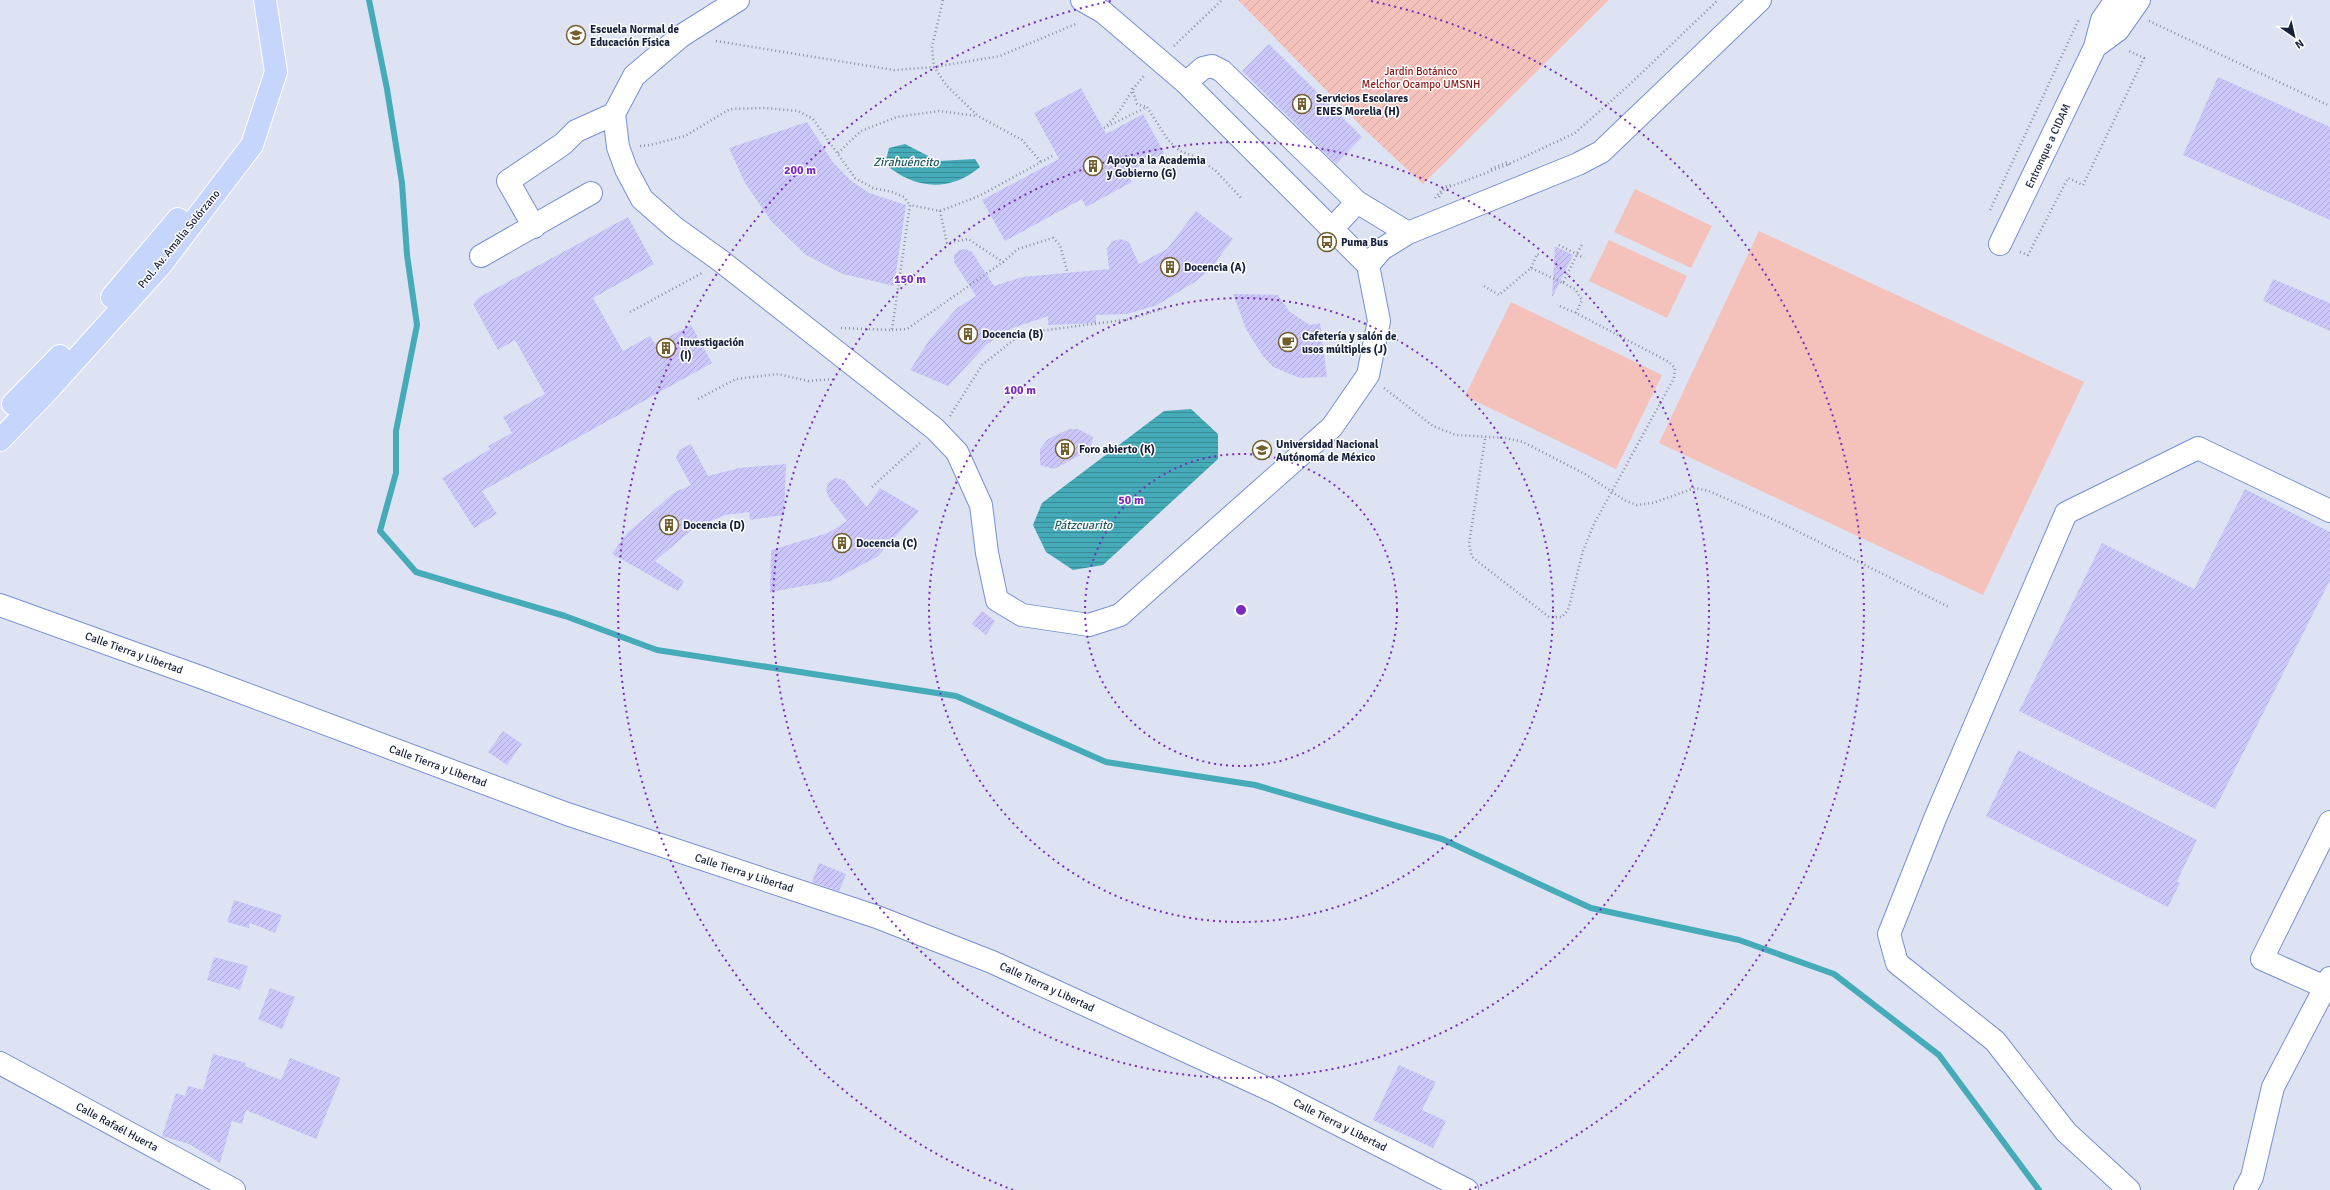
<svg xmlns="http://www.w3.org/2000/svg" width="2330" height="1190" font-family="Signika,sans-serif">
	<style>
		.garden { fill: url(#garden-furrows) }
		.pitch { fill: #f4c2bb }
		.water { fill: url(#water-rules) }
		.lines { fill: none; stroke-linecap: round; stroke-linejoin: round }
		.stream { stroke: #45abb9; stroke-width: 6 }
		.building { fill: url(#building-hatch) }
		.minor-casing { stroke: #7790d4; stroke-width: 24 }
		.major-casing { stroke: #fff; stroke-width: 24 }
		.path { stroke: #8a91a5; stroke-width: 2.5; stroke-dasharray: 1 3; stroke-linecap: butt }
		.minor { stroke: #fff; stroke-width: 22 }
		.major { stroke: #c6d5fc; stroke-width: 22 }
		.ring { fill: none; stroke: #7b2cbf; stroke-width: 2; stroke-dasharray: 2 4 }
		.labels { text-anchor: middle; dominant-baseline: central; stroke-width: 3; stroke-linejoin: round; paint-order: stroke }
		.poi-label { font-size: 11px; font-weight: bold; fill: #17203b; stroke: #fff; text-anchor: start }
		.park-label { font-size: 11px; fill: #881614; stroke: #fff }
		.street-label { font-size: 11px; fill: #17203b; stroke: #fff }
		.water-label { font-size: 12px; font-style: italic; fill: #215a62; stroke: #fff }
		.centre { fill: #7b2cbf; stroke: #fff; stroke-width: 2 }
		.ring-label { font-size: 12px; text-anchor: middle; font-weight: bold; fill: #7b2cbf; stroke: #fff; stroke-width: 3; stroke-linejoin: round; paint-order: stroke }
	</style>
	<defs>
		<pattern id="garden-furrows" width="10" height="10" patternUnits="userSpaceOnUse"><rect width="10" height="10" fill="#f4c2bb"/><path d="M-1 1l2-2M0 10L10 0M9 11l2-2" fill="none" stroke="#d0a6a2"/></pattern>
		<pattern id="water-rules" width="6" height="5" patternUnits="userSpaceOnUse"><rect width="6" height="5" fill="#45abb9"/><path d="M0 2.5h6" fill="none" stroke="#398b98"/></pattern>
		<pattern id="building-hatch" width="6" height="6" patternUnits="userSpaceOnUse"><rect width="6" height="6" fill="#cbc7fb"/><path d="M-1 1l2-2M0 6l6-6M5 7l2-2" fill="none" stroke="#aeabd8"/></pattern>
	</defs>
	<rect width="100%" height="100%" fill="#dde3f2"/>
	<path class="garden" d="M1238,0H1609L1423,184L1364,129Z"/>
	<path class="pitch" d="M1635,189L1712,226L1691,268L1614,232Z
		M1759,231L2084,382L1983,595L1659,443Z
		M1609,240L1687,276L1667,318L1589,281Z
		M1511,302L1662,375L1616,469L1465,396Z"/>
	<path class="water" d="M905,144L938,161L975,159L980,167C949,193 914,189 885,164L889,148Z
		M1191,409L1218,434V459L1103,565L1073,570L1046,552L1033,525L1042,503L1164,411Z"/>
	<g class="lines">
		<path class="stream" d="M369,0L387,89L402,183L407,255L417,325L396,431V473L380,531L416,572L565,616L657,650L956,696L1106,762L1255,785L1442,839L1591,908L1739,940L1834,974L1939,1055L2039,1190"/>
	</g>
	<path class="building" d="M1269,44L1362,137L1336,164L1242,71Z
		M2218,77L2330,127V220L2183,155Z
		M1081,88L1106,134L1143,114L1164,153L1127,173L1132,182L1086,207L1082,199L1005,241L982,200L1059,159L1034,113Z
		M807,122L832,161L850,180L869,193L906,205L894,286L843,274L806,255L771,221L745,183L729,148Z
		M1196,211L1233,239L1211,268L1195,282L1157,305L1127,314L1096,315V323L1048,325V316L1010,329L987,344L948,386L910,370L930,339L957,308L976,296L954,262V255L959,250L966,249L972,252L994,286L1022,277L1109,269L1107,249L1112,241L1121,239L1129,242L1139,264L1167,249Z
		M628,217L654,264L593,298L623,351L650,336L655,344L691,325L712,363L482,491L497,514L474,528L442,478L490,449L488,446L512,433L503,417L545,394L515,340L498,350L473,304L478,298Z
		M1555,246L1573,255L1553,296H1552Z
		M2273,279L2330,303V331L2263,301Z
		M1233,294L1278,295L1289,311L1302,320L1310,325L1320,323L1327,377L1300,378L1273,367L1262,355L1246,329Z
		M1069,429H1078L1093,437L1090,450L1054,469L1040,465V449L1048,439Z
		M691,444L708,476L739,468L786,464L784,515L750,520L749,512L725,515L693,529L655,561L684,581L678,591L612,554L627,533L675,492L691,485L676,458L679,450Z
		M835,478L844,480L867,507L880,488L919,511L877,557L831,581L770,592L771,550L828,533L847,521L829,498L826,490L828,483Z
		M2245,489L2330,532V580L2215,809L2019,711L2102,543L2194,589Z
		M982,611L995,621L986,635L972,624Z
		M503,731L522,744L507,765L488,752Z
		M2018,750L2197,840L2177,881L2180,883L2168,907L1986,816Z
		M819,863L846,874L839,891L812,882Z
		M234,900L282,915L275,933L250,923L249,928L227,922Z
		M214,957L248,966L240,990L207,980Z
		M270,988L295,997L282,1029L258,1019Z
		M213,1054L246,1063L245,1066L281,1080L290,1058L341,1078L316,1139L246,1110L242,1124L232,1121L220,1163L189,1144L162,1136L176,1093L185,1096L188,1086L203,1090Z
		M1399,1065L1436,1082L1422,1110L1446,1121L1433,1148L1373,1120Z"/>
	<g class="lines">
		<g class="minor-casing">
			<path id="minor" d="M738,0L681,36L634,76L614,114L618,147L626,169L642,199L675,228L721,261L935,429L957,452L981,505L987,553L997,600L1022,615L1089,625L1120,615L1332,427L1368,375L1379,321L1368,265L1186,83L1103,12L1082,0
				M2095,47L2118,30L2139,0
				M1186,83L1203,68L1212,66L1222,71L1357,202
				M534,227L508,181L563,144L576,131L614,114
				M1332,229L1357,202L1408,233
				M2000,244L2095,47L2102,20L2116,0
				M481,256L591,193
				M1368,265L1382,249L1408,233L1578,164L1601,152L1760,0
				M0,605L203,678L567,814L877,917L992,962L1275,1092L1467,1190
				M2325,987L2262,959L2330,822
				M0,1063L234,1190
				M2129,1190L2066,1132L1995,1041L1897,963L1889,934L1936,816L2066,513L2198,448L2330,511
				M2245,1190L2252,1177L2273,1087L2330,978"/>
		</g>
		<g class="major-casing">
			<path id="major" d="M112,297L178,219
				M13,404L60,356
				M0,440L51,387L160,266L252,145L276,72L265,0"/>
		</g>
		<path class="path" d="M943,0L932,47L934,67L947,86L978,116L1022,140L1041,162
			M2149,21L2330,106
			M716,41L894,70L934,67L1000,56L1078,23
			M1174,46L1222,0
			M1132,88L1137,104L1147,107
			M1107,125C1123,110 1129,91 1145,75
			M1104,128L1147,107L1168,140L1180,151L1196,157L1216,171L1242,199
			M640,146L650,145L685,136L730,109L765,108L798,111L813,119L855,178L873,188L892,192L904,197L910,205
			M838,153L861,131L897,117L939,111L977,116
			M1491,169L1507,162L1509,165
			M1439,197L1444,189L1509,164L1575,133L1628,86L1718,0
			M1435,198L1444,187L1451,185
			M1990,210L2079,19
			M940,211L947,243L968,239L1003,262L1018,249L1053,238L1060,245L1067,271
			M1559,245L1584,258
			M2020,252L2028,255L2068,178L2083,185L2144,58L2127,50
			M1531,268L1537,254L1541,256
			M1563,283L1575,289L1582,300L1576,313
			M1484,286L1499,295L1531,268L1563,283L1582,244
			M630,312L702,273
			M841,328L892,330L910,205L940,211L979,196L1054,155
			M892,330L907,329L1003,262
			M1384,388L1433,426L1456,435L1506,438L1523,442L1585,474L1626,501L1637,505L1653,503L1695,488L1709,491L1781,523L1949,607
			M698,399L736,379L778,374L808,381L835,379
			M950,416L982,365L1015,339L1040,331L1131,319L1165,308
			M1485,439L1469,544L1472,557L1549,617H1562L1568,610L1583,551L1594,524L1674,378L1675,368L1669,362L1576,313L1557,305
			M872,487L920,443"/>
		<use href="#minor" class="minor"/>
		<use href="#major" class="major"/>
	</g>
	<g class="ring">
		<circle cx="1241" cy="610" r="156"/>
		<circle cx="1241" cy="610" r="312"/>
		<circle cx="1241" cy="610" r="468"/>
		<path d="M1013 1190A623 623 0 0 1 1111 1M1371 1A623 623 0 0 1 1469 1190"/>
	</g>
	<defs>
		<g id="university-ring" transform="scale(1)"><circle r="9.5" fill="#fff" stroke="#725e2d" stroke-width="1.5"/><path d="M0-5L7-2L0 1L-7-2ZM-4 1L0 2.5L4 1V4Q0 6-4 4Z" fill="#725e2d"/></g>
		<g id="building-ring" transform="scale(1)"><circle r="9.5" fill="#fff" stroke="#725e2d" stroke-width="1.5"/><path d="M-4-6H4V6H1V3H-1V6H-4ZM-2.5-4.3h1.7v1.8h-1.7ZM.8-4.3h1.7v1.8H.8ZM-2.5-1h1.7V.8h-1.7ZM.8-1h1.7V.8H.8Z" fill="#725e2d"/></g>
		<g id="bus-ring" transform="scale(1)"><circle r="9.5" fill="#fff" stroke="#725e2d" stroke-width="1.5"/><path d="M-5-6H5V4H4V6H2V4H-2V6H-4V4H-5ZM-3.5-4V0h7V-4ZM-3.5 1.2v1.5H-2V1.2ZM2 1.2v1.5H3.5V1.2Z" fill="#725e2d"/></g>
		<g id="cafe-ring" transform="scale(1)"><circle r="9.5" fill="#fff" stroke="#725e2d" stroke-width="1.5"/><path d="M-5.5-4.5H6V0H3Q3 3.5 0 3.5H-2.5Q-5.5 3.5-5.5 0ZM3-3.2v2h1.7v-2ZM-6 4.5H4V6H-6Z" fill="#725e2d"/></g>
		<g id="school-ring" transform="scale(1)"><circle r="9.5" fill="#fff" stroke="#725e2d" stroke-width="1.5"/><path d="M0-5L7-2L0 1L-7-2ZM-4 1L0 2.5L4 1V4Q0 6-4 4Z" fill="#725e2d"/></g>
	</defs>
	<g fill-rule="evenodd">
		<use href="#university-ring" x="576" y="35"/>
		<use href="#building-ring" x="1302" y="104"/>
		<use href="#building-ring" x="1093" y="166"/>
		<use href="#bus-ring" x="1327" y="242"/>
		<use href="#building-ring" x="1170" y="267"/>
		<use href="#building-ring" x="968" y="334"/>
		<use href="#cafe-ring" x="1288" y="342"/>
		<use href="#building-ring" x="666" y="348"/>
		<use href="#building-ring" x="1065" y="449"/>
		<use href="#school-ring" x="1262" y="450"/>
		<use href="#building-ring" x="669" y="525"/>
		<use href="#building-ring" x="842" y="543"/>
	</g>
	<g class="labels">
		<g class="poi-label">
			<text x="590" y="29">Escuela Normal de<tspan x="590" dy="13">Educación Física</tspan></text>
			<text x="1316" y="98">Servicios Escolares<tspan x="1316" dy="13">ENES Morelia (H)</tspan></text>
			<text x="1107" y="160">Apoyo a la Academia<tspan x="1107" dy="13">y Gobierno (G)</tspan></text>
			<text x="1341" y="242">Puma Bus</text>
			<text x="1184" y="267">Docencia (A)</text>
			<text x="982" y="334">Docencia (B)</text>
			<text x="1302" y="336">Cafetería y salón de<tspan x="1302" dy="13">usos múltiples (J)</tspan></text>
			<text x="680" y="342">Investigación<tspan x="680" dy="13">(I)</tspan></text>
			<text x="1276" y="444">Universidad Nacional<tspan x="1276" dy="13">Autónoma de México</tspan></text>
			<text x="1079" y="449">Foro abierto (K)</text>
			<text x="683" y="525">Docencia (D)</text>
			<text x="856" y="543">Docencia (C)</text>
		</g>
		<g class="park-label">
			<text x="1421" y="71">Jardín Botánico<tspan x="1421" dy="13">Melchor Ocampo UMSNH</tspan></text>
		</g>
		<g class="street-label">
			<text transform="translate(2048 146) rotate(-65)">Entronque a CIDAM</text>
			<text transform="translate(179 239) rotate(-51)">Prol. Av. Amalia Solórzano</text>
			<text transform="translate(134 653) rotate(20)">Calle Tierra y Libertad</text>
			<text transform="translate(438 766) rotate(20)">Calle Tierra y Libertad</text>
			<text transform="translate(744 873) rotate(18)">Calle Tierra y Libertad</text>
			<text transform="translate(1047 987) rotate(25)">Calle Tierra y Libertad</text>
			<text transform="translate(1340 1125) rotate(27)">Calle Tierra y Libertad</text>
			<text transform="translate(117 1127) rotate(28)">Calle Rafaél Huerta</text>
		</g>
		<g class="water-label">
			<text x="906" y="162">Zirahuéncito</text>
			<text x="1083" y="525">Pátzcuarito</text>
		</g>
	</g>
	<circle cx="1241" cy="610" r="6" class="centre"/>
	<g class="ring-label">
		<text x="800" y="174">200 m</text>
		<text x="910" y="283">150 m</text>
		<text x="1020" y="394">100 m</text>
		<text x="1131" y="504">50 m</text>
	</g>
	<g transform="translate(2294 36) rotate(146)" stroke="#ffffff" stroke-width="3" paint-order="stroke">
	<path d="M0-3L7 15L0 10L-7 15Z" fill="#17203b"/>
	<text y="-6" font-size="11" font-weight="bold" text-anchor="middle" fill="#17203b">N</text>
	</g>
</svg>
